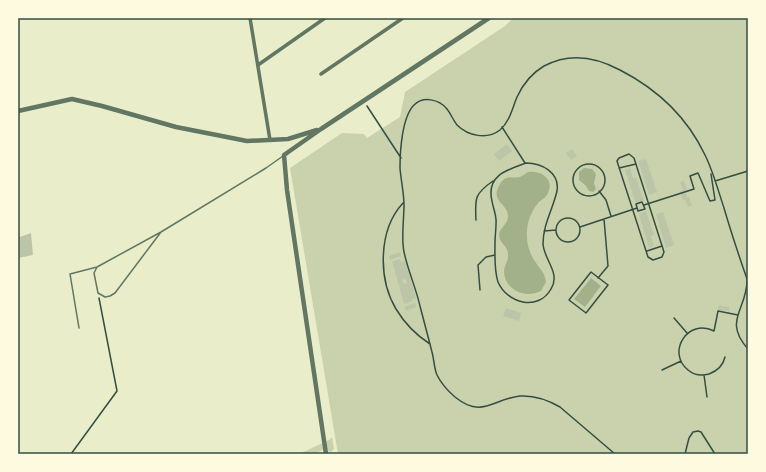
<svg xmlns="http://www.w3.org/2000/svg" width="766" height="472" font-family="Georgia,serif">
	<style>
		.green { fill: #cad2ad }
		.water { fill: #a3b18a }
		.building { fill: #bcc5a7; fill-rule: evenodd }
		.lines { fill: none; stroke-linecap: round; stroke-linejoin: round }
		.path { stroke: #344e41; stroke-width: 1.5 }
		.service { stroke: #617663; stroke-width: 1.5 }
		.minor { stroke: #617663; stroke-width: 3.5 }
		.tertiary { stroke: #617663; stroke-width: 4.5 }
		.neatline { fill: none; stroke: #344e41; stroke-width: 1.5 }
	</style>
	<rect width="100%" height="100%" fill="#e9edc9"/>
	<path class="green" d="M513,18H748V454H338L290,168L342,133L364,134L367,138L400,117L405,92L505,26Z
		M332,437L334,449L331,452L323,450L313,454H299L329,440Z"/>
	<path class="water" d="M584,168L592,169L596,174L594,183L596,189L593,192L589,191L586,186L579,180V172Z
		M528,172C539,170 553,177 549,190C548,196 543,199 539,202C531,211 526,224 527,237C527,245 530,253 534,260C539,268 545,272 546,282L541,291C525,299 505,290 504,272C504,265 509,261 508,254C508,246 499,243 499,235C499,228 508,225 508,216C508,204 490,201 499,186C505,174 510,179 520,177C522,176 525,174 528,172Z
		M591,278L601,286L585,307L574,299Z"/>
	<path class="building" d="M507,144L512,151L499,161L494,154Z
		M572,149L577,156L571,160L566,153Z
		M646,159L657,192L649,195L638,161Z
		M630,168L633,178L636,177L644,201L636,204L625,170Z
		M684,181L687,189L685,190L687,198L689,197L692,206L688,207L685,199L683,200L680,191L683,190L680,182Z
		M646,211L654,235L651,236L654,246L649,248L639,214Z
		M663,212L674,245L666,248L656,214Z
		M18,230L20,237L31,233L33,255L18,258Z
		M400,252L401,256L390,260L389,256Z
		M400,259L401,262L405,261L416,298L412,299V301L404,304L392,261ZM406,279L407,283L404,284L402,280Z
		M415,303L416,307L406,311L404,307Z
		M719,305L729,307V311L718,310Z
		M506,308L521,313L519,321L503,316Z"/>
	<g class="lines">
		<path class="path" d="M367,106L401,158
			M502,127L525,163
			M629,154L634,158L664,252L662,257L653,260L648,257L617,161L619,158Z
			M526,163C541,163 560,172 557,191C553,209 543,224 543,244C544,260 561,273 551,289C538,312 507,303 498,282C494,270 495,255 495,243C495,236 496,230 496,224C497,216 493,208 492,201C486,176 506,170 526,163Z
			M573 180a16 16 0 1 1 32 0a16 16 0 1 1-32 0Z
			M619,168L636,164
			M715,181L748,171
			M599,191L606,200L611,216
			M642,202L645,209L638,211L636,204Z
			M403,203C378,230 378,279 396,309C405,324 416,335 430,344
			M644,205L694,189L690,176L698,173L710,201L715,200L711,174
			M556 230a12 12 0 1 1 24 0a12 12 0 1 1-24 0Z
			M476,220C475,199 474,194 493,181
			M580,227L637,208
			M544,231L556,230
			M647,251L662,246
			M591,272L608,285L586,313L569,300Z
			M598,278L608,266L604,219
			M480,290L478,265L486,257L495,255
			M674,318L687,333
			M725,357C723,366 717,371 709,374C702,376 694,375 688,370C666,352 688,318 714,331L718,311L738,315
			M662,370L681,361
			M704,375L707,397
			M71,454L117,391L99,298
			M615,454L560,407C548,400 535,395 520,396C493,399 482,419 455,397C448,391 441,383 437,375C434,368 434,359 432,352C428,337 424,321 420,306C416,288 408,271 404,252C401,238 404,220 404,205C404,193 401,181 400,168C400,151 402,117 414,105C423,96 439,99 447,109C451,114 453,120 457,125C468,136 487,140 500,130C510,121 512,109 517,97C523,84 532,73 544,66C570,52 596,57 620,70C657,89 687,117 705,155C713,171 718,190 724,208C731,232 739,256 747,279C748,309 722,320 748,349
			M685,454L689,438L693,432L698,431L701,432L715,454"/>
		<path class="service" d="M161,232L115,293L110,296L105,297L98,293L94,273L97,267L161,232L266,168L283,156
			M79,328L70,274L97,267"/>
		<path class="minor" d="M250,18L270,140
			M258,65L325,18
			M321,74L403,18"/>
		<path class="tertiary" d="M18,111L72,99L102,106L176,127L247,141L288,139L317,130
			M326,454L287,190L284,155L321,129L489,18"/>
	</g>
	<rect width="766" height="472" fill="none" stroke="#fefae0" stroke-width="38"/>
	<rect x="19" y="19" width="728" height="434" class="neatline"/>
</svg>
